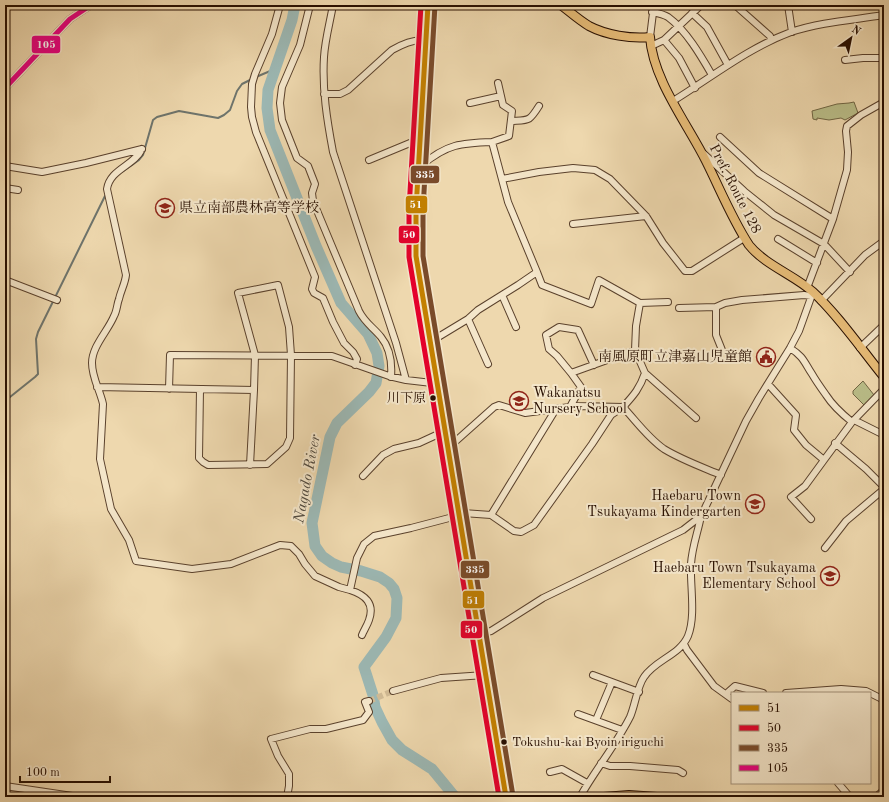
<svg xmlns="http://www.w3.org/2000/svg" width="889" height="802" font-family="'Old Standard TT','Noto Serif JP',serif">
	<style>
		.green { fill: #babe89; stroke: #716644 }
		.lines { fill: none; stroke-linecap: round; stroke-linejoin: round }
		.stream { stroke: #6e746c; stroke-width: 2 }
		.river { stroke: #9cb8b4; stroke-width: 11 }
		.minor-tunnel { stroke: #d0ba94; stroke-width: 6; stroke-dasharray: 6 3; stroke-linecap: butt }
		.minor-casing { stroke: #5a412c; stroke-width: 8 }
		.major-casing { stroke: #280f00; stroke-width: 10 }
		.highway-casing { stroke: #280f00; stroke-width: 10 }
		.minor { stroke: #f4e6ca; stroke-width: 6 }
		.major { stroke: #e7bc77; stroke-width: 8 }
		.highway { stroke: #e7bc77; stroke-width: 9 }
		.bus-1-casing { stroke: #f4e6ca; stroke-width: 8 }
		.bus-2-casing { stroke: #f4e6ca; stroke-width: 8 }
		.bus-3-casing { stroke: #f4e6ca; stroke-width: 8 }
		.bus-4-casing { stroke: #f4e6ca; stroke-width: 8 }
		.bus-1 { stroke: #c38000; stroke-width: 5 }
		.bus-2 { stroke: #e4002b; stroke-width: 5 }
		.bus-3 { stroke: #7a4b2a; stroke-width: 5 }
		.bus-4 { stroke: #e5007d; stroke-width: 5 }
		.bus-dot { fill: #280f00; stroke: #f4e6ca; stroke-width: 1.5 }
		.labels { text-anchor: middle; dominant-baseline: central; stroke-width: 4; stroke-linejoin: round; paint-order: stroke }
		.bus-label { font-size: 13px; fill: #280f00; stroke: #f4e6ca; text-anchor: end }
		.street-label { font-size: 14px; fill: #280f00; stroke: #f4e6ca }
		.poi-label { font-size: 14px; fill: #280f00; stroke: #f4e6ca; text-anchor: end }
		.water-label { font-size: 15px; font-style: italic; fill: #514a3f; stroke: #f4e6ca }
		.line-badge { stroke: #f4e6ca; stroke-width: 1.5 }
		.badge-label { font-size: 11px; text-anchor: middle; font-weight: bold; fill: #fff }
	</style>
	<rect width="100%" height="100%" fill="#eed8ae"/>
	<filter id="stains"><feTurbulence type="fractalNoise" baseFrequency=".005" numOctaves="4"/><feColorMatrix values="0 0 0 0 .2 0 0 0 0 .09 0 0 0 0 .02 0 0 0 .5 -.17"/></filter>
	<radialGradient id="worn" r=".72"><stop offset=".6" stop-color="#630" stop-opacity="0"/><stop offset="1" stop-color="#630" stop-opacity=".3"/></radialGradient>
	<path class="green" d="M854,102L858,113L845,120L841,118L829,120L817,118V120L813,119L812,111L837,104L849,103Z
		M863,381L874,395L864,405L853,394V391Z"/>
	<g class="lines">
		<path class="stream" d="M256,77L275,69
			M122,172L139,160L143,155L153,120L157,117L179,111L218,118L224,115L230,110L237,91L242,84L252,79
			M5,401L35,377L38,374L36,339L38,332L105,196"/>
		<path class="river" d="M295,5L292,20L268,90L267,108L270,130L316,246L341,303L368,334L377,353L379,366L376,383L369,392L337,423L330,437L312,523L315,546L322,556L332,563L341,567L361,571L380,577L389,583L394,589L397,598L396,618L386,637L364,667L373,695L375,707L382,722L392,740L402,750L432,769L455,797"/>
		<path class="minor-tunnel" d="M369,701L393,691"/>
		<g class="minor-casing">
			<path id="minor" d="M280,5L272,34L255,74L252,84L251,107L252,117L256,132L315,277L312,289L314,293L323,298L333,322L344,343L353,352L357,359L355,365
				M310,5L300,45L282,87L280,103L282,120L297,158L308,166L315,184L312,193L313,201L359,311C365,323 373,327 381,337C390,348 392,364 391,377
				M333,5C330,22 325,40 324,57C322,89 327,120 333,152L396,343L406,380
				M735,5L770,36L771,40
				M788,5L792,32
				M652,12C657,13 663,14 668,17C686,30 701,56 712,75
				M692,13L707,27L728,65
				M650,37L654,5
				M664,40L679,58L695,88
				M651,46L664,40L701,5
				M845,60L863,58H884
				M5,88L70,19L91,5
				M324,94H340L348,90L392,50C401,45 415,38 426,41
				M673,101C712,77 748,48 791,32C821,22 853,20 884,15
				M470,103L501,96
				M511,121C529,120 529,122 539,106
				M720,137L759,173L833,219
				M492,142L509,136L512,111L503,105L498,83
				M142,149C134,166 110,169 107,189L126,275C125,284 121,290 119,299C117,304 117,311 114,316C108,331 92,346 92,363C92,378 100,390 103,404L100,459L111,509L129,540L136,561L192,569L231,564L280,545L291,546L299,554L305,564L315,576L339,587L350,590L357,558L364,544L374,536L411,528L453,517L463,513L491,515L514,531L521,532L534,525L592,444L611,415L623,407C636,421 648,438 664,449C682,460 702,467 721,475
				M704,154L744,191L774,215L824,244L850,272
				M369,160L410,143L419,141
				M418,164L422,165C447,144 461,143 492,142L508,202L537,272L518,285L478,310L468,319L430,342
				M5,166L42,172L86,163L142,149
				M502,179L539,172L573,168L595,170L610,179L646,216L663,243L685,271H692L744,238
				M5,188L18,190
				M573,224L646,216
				M778,239L817,263
				M537,272L542,285L591,304L599,280L640,303
				M5,280L57,300
				M807,288L833,219L847,170L848,152L846,131L847,126L861,115L884,102
				M502,295L516,327
				M821,301L865,255L884,241
				M716,307V335L722,350
				M679,308L716,307L725,303L742,300L804,295L811,296
				M468,319L488,364
				M790,348C804,357 804,362 812,374C816,381 821,388 826,395C833,406 842,414 852,422
				M860,348L884,325
				M594,365L578,330L559,327L546,335L549,349L557,356L571,373L635,350
				M645,373L696,418
				M768,384L796,415L794,430L806,445L824,460L852,422L884,389
				M97,387L254,390L255,355L238,293L278,285L289,327L291,355L290,438L286,447L267,464L208,465L203,462L199,458L200,389
				M169,389L170,355L332,356L389,376L406,380L432,383L437,382
				M570,407L581,387L571,373
				M854,420L884,435
				M835,443L866,469L884,487
				M448,448L494,407L499,405L525,413L577,406L623,407C634,395 640,388 645,373L635,350L636,326L640,303L668,302
				M250,465L254,390
				M363,476L383,455L394,449L419,443L445,431
				M491,515L556,409
				M811,519L791,497L805,486L824,460
				M825,548L846,521L884,489
				M350,590C365,595 375,603 369,620C367,626 364,630 362,635
				M479,634L491,631L543,598L683,530L701,516L705,508L746,421L759,398L790,348L799,331L813,292
				M684,644L687,650L714,686L732,699
				M593,675L639,692
				M393,691L441,678L485,675
				M786,693L841,689L866,691L884,700
				M726,694L735,686L763,693
				M578,714L622,730
				M596,720L612,682
				M601,763L610,766H630L678,770L683,773
				M550,772L562,769L587,783
				M838,783L850,797
				M5,786L79,797
				M287,797L289,786V774L278,756L271,739L310,729H326L363,720L369,712L365,702L369,701
				M580,797C595,770 616,745 630,717C635,706 637,687 644,677C655,660 680,655 688,636C696,616 690,586 691,564C692,547 698,532 701,516
				M876,797L884,790"/>
		</g>
		<g class="major-casing">
			<path id="major" d="M561,5C570,12 579,20 589,26C606,35 631,39 650,37C653,80 687,123 706,161C720,189 732,219 749,245C765,265 794,275 813,292C839,316 862,350 884,377
				M604,797L629,795L657,797"/>
		</g>
		<g class="highway-casing">
			<path id="highway" d="M428,5L416,209V256L419,279L430,342L478,627L485,675L506,797"/>
		</g>
		<use href="#minor" class="minor"/>
		<use href="#major" class="major"/>
		<use href="#highway" class="highway"/>
		<g class="bus-1-casing">
			<path id="bus-1" d="M428,5L416,209V256L506,797"/>
		</g>
		<g class="bus-2-casing">
			<path id="bus-2" d="M421,5L409,209V257L499,797"/>
		</g>
		<g class="bus-3-casing">
			<path id="bus-3" d="M435,5L423,209V256L513,796"/>
		</g>
		<g class="bus-4-casing">
			<path id="bus-4" d="M5,88L70,19L91,5"/>
		</g>
		<use href="#bus-1" class="bus-1"/>
		<use href="#bus-2" class="bus-2"/>
		<use href="#bus-3" class="bus-3"/>
		<use href="#bus-4" class="bus-4"/>
	</g>
	<defs>
		<g id="school-ring" transform="scale(1)"><circle r="9.5" fill="#f4e6ca" stroke="#8f2418" stroke-width="1.5"/><path d="M0-5L7-2L0 1L-7-2ZM-4 1L0 2.5L4 1V4Q0 6-4 4Z" fill="#8f2418"/></g>
		<g id="civic-ring" transform="scale(1)"><circle r="9.5" fill="#f4e6ca" stroke="#8f2418" stroke-width="1.5"/><path d="M-.6-6.5H3V-4.5H.6V-3L4-1V1h2V6H-6V1h2V-1L-.6-3ZM-1.2 2.5V6h2.4V2.5Z" fill="#8f2418"/></g>
	</defs>
	<g fill-rule="evenodd">
		<use href="#school-ring" x="165" y="208"/>
		<use href="#civic-ring" x="766" y="357"/>
		<use href="#school-ring" x="519" y="401"/>
		<use href="#school-ring" x="755" y="504"/>
		<use href="#school-ring" x="830" y="576"/>
	</g>
	<g class="bus-dot">
		<circle cx="433" cy="398" r="3.5"/>
		<circle cx="504" cy="742" r="3.5"/>
	</g>
	<g class="labels">
		<g class="bus-label">
			<text x="426" y="398">川下原</text>
			<text x="512" y="742" text-anchor="start">Tokushu-kai Byoin iriguchi</text>
		</g>
		<g class="street-label">
			<text transform="translate(735 189) rotate(63)">Pref. Route 128</text>
		</g>
		<g class="poi-label">
			<text x="179" y="208" text-anchor="start">県立南部農林高等学校</text>
			<text x="752" y="357">南風原町立津嘉山児童館</text>
			<text x="533" y="393" text-anchor="start">Wakanatsu<tspan x="533" dy="16">Nursery School</tspan></text>
			<text x="741" y="496">Haebaru Town<tspan x="741" dy="16">Tsukayama Kindergarten</tspan></text>
			<text x="816" y="568">Haebaru Town Tsukayama<tspan x="816" dy="16">Elementary School</tspan></text>
		</g>
		<g class="water-label">
			<text transform="translate(308 479) rotate(-79)">Nagado River</text>
		</g>
	</g>
	<g class="line-badge">
		<rect x="31" y="35" width="30" height="19" rx="4" fill="#e5007d"/>
		<rect x="410" y="165" width="30" height="19" rx="4" fill="#7a4b2a"/>
		<rect x="405" y="195" width="23" height="19" rx="4" fill="#c38000"/>
		<rect x="398" y="225" width="22" height="19" rx="4" fill="#e4002b"/>
		<rect x="460" y="560" width="30" height="19" rx="4" fill="#7a4b2a"/>
		<rect x="462" y="590" width="23" height="19" rx="4" fill="#c38000"/>
		<rect x="460" y="620" width="23" height="19" rx="4" fill="#e4002b"/>
	</g>
	<g class="badge-label">
		<text x="46" y="48">105</text>
		<text x="425" y="178">335</text>
		<text x="416" y="208">51</text>
		<text x="409" y="238">50</text>
		<text x="475" y="573">335</text>
		<text x="473" y="604">51</text>
		<text x="471" y="633">50</text>
	</g>
	<rect width="889" height="802" fill="none" stroke="#eed8ae" stroke-width="20"/>
	<rect x="6" y="6" width="877" height="790" fill="none" stroke="#280f00" stroke-width="2"/>
	<rect x="10" y="10" width="869" height="782" fill="none" stroke="#280f00"/>
	<rect x="731" y="692" width="140" height="92" fill="#f4e6ca" stroke="#a29079"/>
	<rect x="739" y="705" width="20" height="6" fill="#c38000" stroke="#a29079"/>
	<text x="767" y="712" font-size="12" fill="#280f00">51</text>
	<rect x="739" y="725" width="20" height="6" fill="#e4002b" stroke="#a29079"/>
	<text x="767" y="732" font-size="12" fill="#280f00">50</text>
	<rect x="739" y="745" width="20" height="6" fill="#7a4b2a" stroke="#a29079"/>
	<text x="767" y="752" font-size="12" fill="#280f00">335</text>
	<rect x="739" y="765" width="20" height="6" fill="#e5007d" stroke="#a29079"/>
	<text x="767" y="772" font-size="12" fill="#280f00">105</text>
	<g transform="translate(851 38) rotate(33)" stroke="#f4e6ca" stroke-width="3" paint-order="stroke">
	<path d="M0-3L7 15L0 10L-7 15Z" fill="#280f00"/>
	<text y="-6" font-size="11" font-weight="bold" text-anchor="middle" fill="#280f00">N</text>
	</g>
	<path d="M20 776v6h90v-6" fill="none" stroke="#280f00" stroke-width="2"/>
	<text x="26" y="776" font-size="12" fill="#280f00" stroke="#f4e6ca" stroke-width="3" paint-order="stroke">100 m</text>
	<rect width="100%" height="100%" filter="url(#stains)"/>
	<rect width="100%" height="100%" fill="url(#worn)"/>
</svg>
